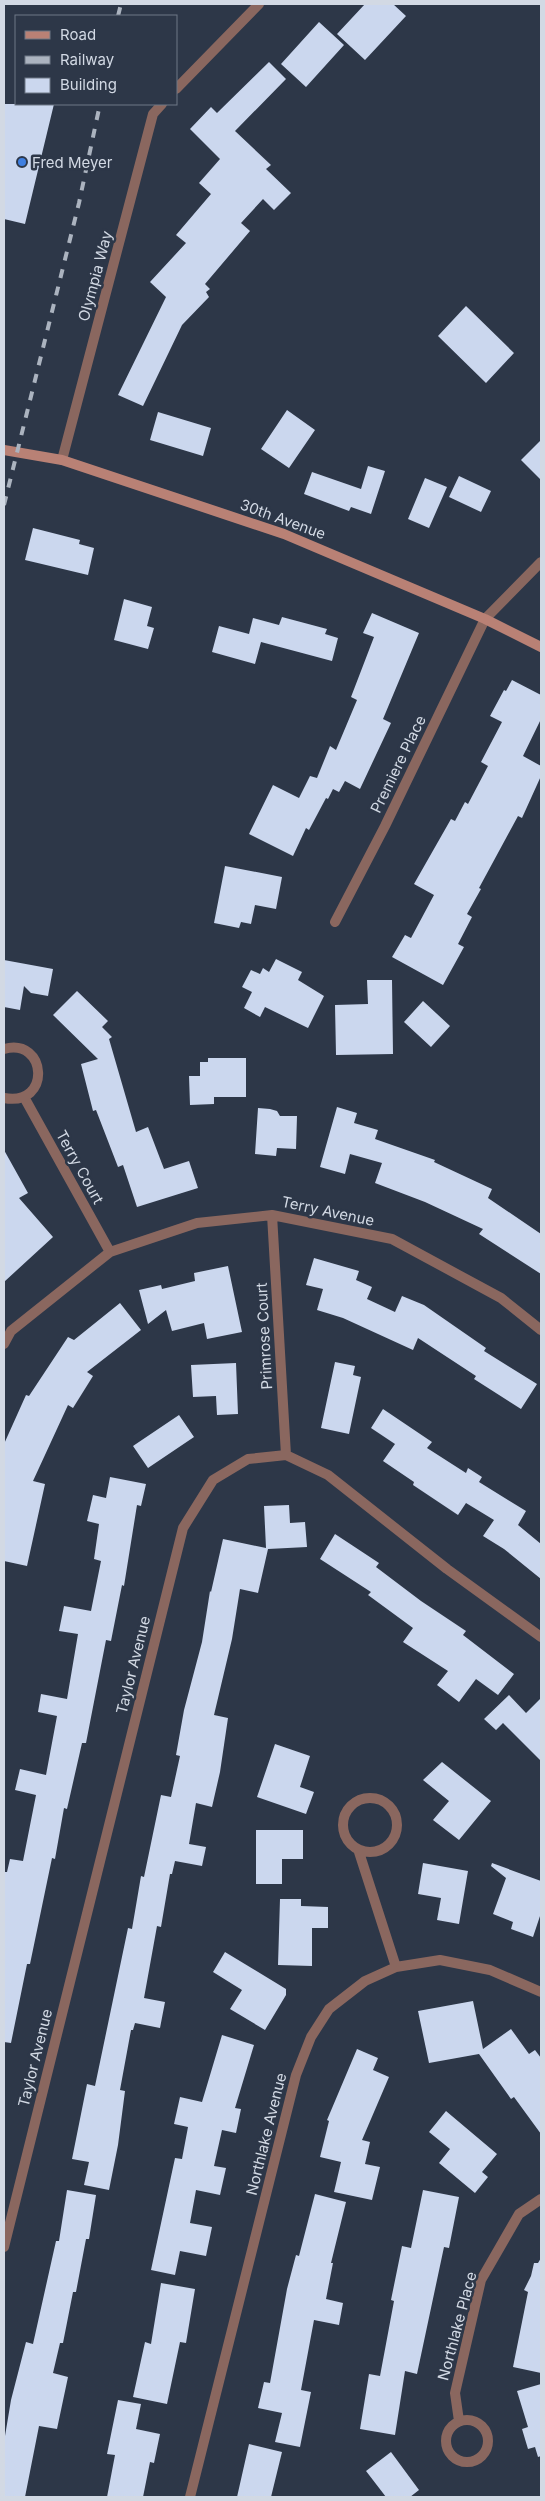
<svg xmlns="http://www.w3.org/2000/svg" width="545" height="2501" font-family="Inter,sans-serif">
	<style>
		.building { fill: #cbd7ee }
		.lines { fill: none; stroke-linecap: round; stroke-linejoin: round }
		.street { stroke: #8a675f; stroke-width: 10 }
		.secondary { stroke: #b98175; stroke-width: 10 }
		.rail { stroke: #abb3bf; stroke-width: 4; stroke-dasharray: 9 9; stroke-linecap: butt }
		.shop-dot { fill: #3f7fe0; stroke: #2d3748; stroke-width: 2 }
		.labels { text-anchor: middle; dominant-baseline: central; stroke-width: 5; stroke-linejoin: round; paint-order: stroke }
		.poi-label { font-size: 15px; fill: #d2d9e4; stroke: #2d3748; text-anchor: start }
		.street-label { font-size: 15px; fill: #d2d9e4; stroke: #2d3748 }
	</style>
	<rect width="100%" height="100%" fill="#2d3748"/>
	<path class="building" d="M365,4H393L406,16L365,60L337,34Z
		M319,22L344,45L306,87L281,64Z
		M269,62L286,79L235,131L271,165L266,169L291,193L274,210L263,199L241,223L250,231L205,284L210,289L206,292L209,297L182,325L143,406L118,395L166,297L150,282L186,243L176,235L211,194L199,183L220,159L190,129L211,107L217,113Z
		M4,104H54L25,224L4,219Z
		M466,306L514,353L486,383L438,336Z
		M287,410L315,430L289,468L261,449Z
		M158,412L211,428L203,456L150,440Z
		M541,440V480L521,460Z
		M368,466L385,471L371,514L351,507L349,511L304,494L312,472L361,489Z
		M459,476L491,491L481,512L449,497Z
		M425,478L447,487L429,528L408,519Z
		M33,528L80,540L79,544L94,548L88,575L25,560Z
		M124,599L152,607L147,626L154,628L148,649L114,640Z
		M372,613L419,633L383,719L391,723L360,789L345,781L339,792L333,789L328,799L326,798L309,830L306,828L293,856L249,834L273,785L299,798L310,776L317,778L330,746L336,750L357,700L351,697L374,637L363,633Z
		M282,617L327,629L325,634L338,638L332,661L261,642L255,664L212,652L219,626L249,634L253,618L279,625Z
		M512,680L541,695V719L523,756L541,766V776L522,818L518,816L479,888L481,889L467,914L472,917L458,944L464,947L443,985L392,957L405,935L411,938L434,895L414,884L451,819L455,821L465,802L468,804L488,766L481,762L502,722L490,716L504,690L506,691Z
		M225,866L282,877L276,909L255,905L251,924L241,922L239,928L214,923Z
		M276,959L302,972L298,980L324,996L308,1028L265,1007L260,1017L244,1008L252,992L242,987L251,970L260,974L263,968L269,972Z
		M4,960L53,969L48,996L31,993L24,986L20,1010L4,1007Z
		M367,980H392L393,1054L336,1055L335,1005L368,1004Z
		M77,991L108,1021L102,1027L112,1037L109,1039L136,1132L148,1127L164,1169L189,1161L198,1188L137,1207L123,1165L118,1167L96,1110L93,1111L81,1064L98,1059L53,1015Z
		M423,1001L450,1026L431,1047L404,1022Z
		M208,1058H246V1097H214V1104L190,1105L189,1076H200V1062H208Z
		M337,1107L357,1113L354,1123L378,1130L375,1139L435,1160L434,1162L492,1189L488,1198L541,1234V1274L479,1234L483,1229L425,1202L375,1183L382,1163L350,1154L345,1174L320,1167Z
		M258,1108L270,1109L277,1111L280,1116H297L296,1149L277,1148L276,1156L255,1154Z
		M4,1150L28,1193L19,1198L53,1237L4,1282Z
		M314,1258L359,1271L356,1280L372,1287L367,1299L395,1312L402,1296L424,1305L486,1348L484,1351L537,1384L521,1409L474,1379L476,1376L418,1338L413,1350L343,1318L317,1310L323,1289L306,1285Z
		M228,1266L242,1332L207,1339L204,1323L172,1331L166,1310L148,1324L139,1290L161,1285L162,1289L195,1281L194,1273Z
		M120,1303L141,1330L87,1372L93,1376L73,1408L68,1405L33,1481L45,1484L27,1566L4,1561V1444L26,1395L29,1396L68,1337L74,1340Z
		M335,1362L355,1366L353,1375L361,1377L349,1434L321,1428Z
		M236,1363L238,1414L217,1415L216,1396L193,1397L191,1365Z
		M383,1409L432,1442L427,1448L466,1473L468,1468L482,1477L479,1482L526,1511L518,1525L541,1544V1579L504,1549L483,1536L494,1520L466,1503L458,1515L413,1485L414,1482L383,1461L395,1444L371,1428Z
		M179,1415L194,1437L148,1468L133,1446Z
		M110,1477L146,1484L141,1506L137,1505L124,1586L122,1585L111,1641L106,1640L86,1743H82L67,1809L64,1808L55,1859L52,1858L30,1964H27L11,2043L4,2042V1872H7L10,1859L23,1861L36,1795L15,1790L20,1769L46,1775L57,1716L38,1712L41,1694L67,1699L78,1634L59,1631L64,1606L91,1611L101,1561L94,1559L99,1524L87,1521L93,1495L106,1498Z
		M289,1505L290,1523L305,1522L307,1547L268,1549L258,1593L240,1589L232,1639L214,1715L228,1718L220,1772L212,1807L196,1803L189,1844L206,1847L202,1866L175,1861L172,1874H170L161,1927L157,1926L144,1998L165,2002L160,2028L135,2023L133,2030H131L120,2090L125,2091L118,2145L109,2190L84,2185L89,2162L72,2159L87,2084L95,2086L128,1928L132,1929L141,1876L144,1877L161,1795L171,1797L180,1756L176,1755L184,1710L202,1642L210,1591L211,1592L223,1539L266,1548L264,1506Z
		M335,1534L379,1563L376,1567L421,1601L466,1631L463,1635L514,1674L498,1695L476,1679L459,1702L437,1685L448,1671L403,1642L413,1628L368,1595L371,1592L320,1559Z
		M509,1695L526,1713L541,1698V1761L503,1723L496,1730L484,1719Z
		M275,1744L310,1756L300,1787L314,1792L306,1814L257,1797Z
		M442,1762L491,1801L459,1840L433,1820L449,1801L423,1780Z
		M256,1830H303V1859H282V1884H256Z
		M423,1863L468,1871L459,1924L437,1920L441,1898L418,1894Z
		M492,1863L541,1881V1913L533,1937L511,1929L513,1922L493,1914L506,1878L491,1866Z
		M280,1899H301V1906L328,1907V1928H312V1966L278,1965Z
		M225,1952L286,1989V1995L265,2030L230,2009L242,1990L213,1972Z
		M473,2001L483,2049L511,2029L529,2054L535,2050L541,2058V2134L514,2097L511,2099L479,2054L429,2063L418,2011Z
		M222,2035L254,2045L235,2108L241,2109L236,2133L222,2130L214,2166L226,2168L220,2195L196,2190L190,2223L212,2227L206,2256L180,2251L175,2275L151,2270L175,2158L182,2159L188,2127L174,2124L180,2097L202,2102Z
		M357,2049L378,2058L373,2070L389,2077L362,2140L370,2142L365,2164L380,2167L372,2200L334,2192L341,2162L320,2157L329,2121L327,2120Z
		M446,2111L497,2154L482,2172L488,2177L475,2193L439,2163L450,2149L429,2132Z
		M67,2190L96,2195L89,2239H86L76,2292H73L63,2343H60L53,2373L68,2377L57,2429L39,2426L25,2497H4V2442L11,2400L26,2342L33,2344L56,2241H59Z
		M423,2190L459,2197L449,2248L444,2247L417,2374L405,2371L395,2435L360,2429L369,2374L380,2376L394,2301L391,2300L402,2246L411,2248Z
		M315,2194L346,2202L331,2263H333L326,2299L343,2303L339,2325L314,2320L301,2390L311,2392L300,2447L275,2442L282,2413L258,2408L264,2382L270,2383L287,2289L296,2255L299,2256Z
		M541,2258V2373L513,2367L528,2292L524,2290L531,2276L534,2263H538Z
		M161,2283L195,2289L186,2343L180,2342L167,2404L133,2397L145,2342L151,2344Z
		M541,2384V2456L538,2457L535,2447L528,2449L522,2429L528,2427L517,2391Z
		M118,2400L141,2404L136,2429L160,2434L154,2463L150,2462L143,2497H107L115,2455L107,2454Z
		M249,2444L282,2452L271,2497H237Z
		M391,2452L419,2490L410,2497H386L366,2471Z"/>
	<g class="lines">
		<path class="street" d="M176,89L259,4
			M62,460L153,114L162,104
			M335,922L385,826L485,619L541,562
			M4,1049C47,1037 52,1107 4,1098
			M24,1097L110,1252
			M272,1215L286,1455
			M4,1344L11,1331L110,1252L197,1223L272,1215L392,1239L501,1298L541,1330
			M343 1825a27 27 0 1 1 54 0a27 27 0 1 1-54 0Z
			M358,1849L396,1967
			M4,2247L183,1528L213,1480L248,1459L286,1455L328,1475L447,1569L541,1637
			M446 2441a21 21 0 1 1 42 0a21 21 0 1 1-42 0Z
			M459,2421L455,2393L481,2280L519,2214L541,2199
			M190,2497L296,2075L311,2037L329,2009L365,1981L396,1967L440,1960L490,1970L541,1992"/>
		<path class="secondary" d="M4,450L62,460L284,534L485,619L541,647"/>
		<path class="rail" d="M118,16L121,4
			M4,505L79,203L100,104"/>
	</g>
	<circle class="shop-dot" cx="22" cy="162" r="5"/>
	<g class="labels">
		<g class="poi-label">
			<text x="32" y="162">Fred Meyer</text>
		</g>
		<g class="street-label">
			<text transform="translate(95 276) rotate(-75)">Olympia Way</text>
			<text transform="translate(283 519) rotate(20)">30th Avenue</text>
			<text transform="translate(398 764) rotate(-64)">Premiere Place</text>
			<text transform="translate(80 1167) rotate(61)">Terry Court</text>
			<text transform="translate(328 1211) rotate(12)">Terry Avenue</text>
			<text transform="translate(264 1336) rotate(-93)">Primrose Court</text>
			<text transform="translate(133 1665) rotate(-76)">Taylor Avenue</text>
			<text transform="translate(35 2058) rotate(-76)">Taylor Avenue</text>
			<text transform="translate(266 2134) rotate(-76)">Northlake Avenue</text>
			<text transform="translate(457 2326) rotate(-75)">Northlake Place</text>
		</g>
	</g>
	<rect width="545" height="2501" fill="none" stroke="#d2d9e4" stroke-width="10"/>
	<rect x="15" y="15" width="162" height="90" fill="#2d3748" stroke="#6f7886"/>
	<rect x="25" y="31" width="25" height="8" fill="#b98175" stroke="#6f7886"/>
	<text x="60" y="40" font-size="15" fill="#d2d9e4">Road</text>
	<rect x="25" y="56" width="25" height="8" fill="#abb3bf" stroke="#6f7886"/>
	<text x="60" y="65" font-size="15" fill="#d2d9e4">Railway</text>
	<rect x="25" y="78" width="25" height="15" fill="#cbd7ee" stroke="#6f7886"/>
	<text x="60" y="90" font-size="15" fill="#d2d9e4">Building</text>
</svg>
